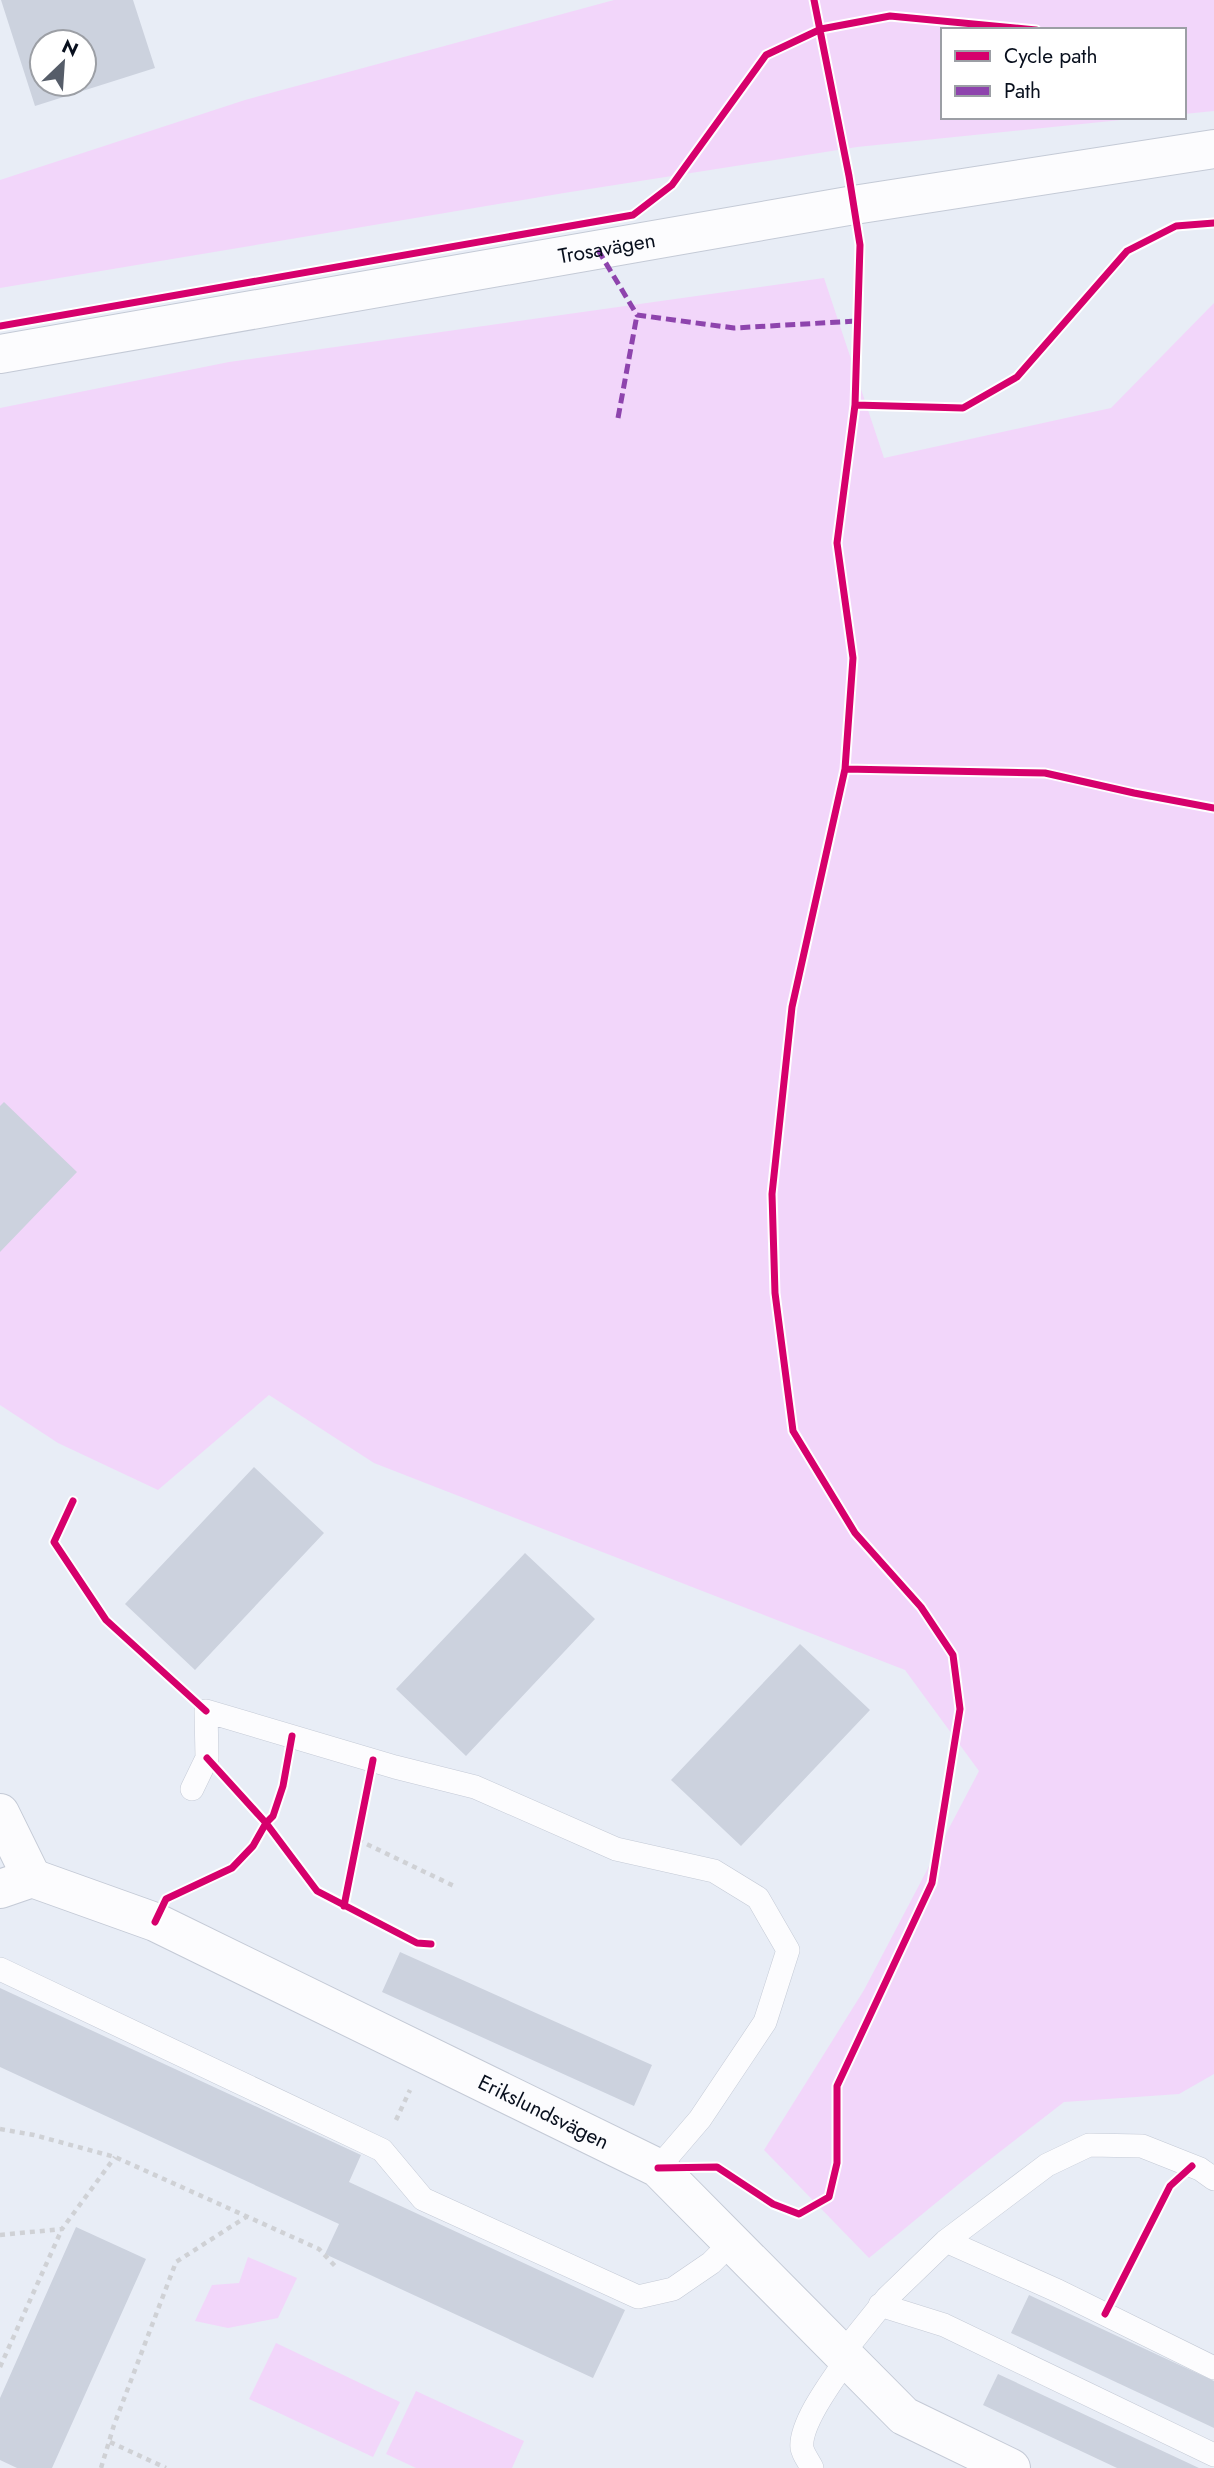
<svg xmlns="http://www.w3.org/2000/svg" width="1214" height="2468" font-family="Jost,sans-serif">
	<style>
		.green { fill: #f2d6fa }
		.building { fill: #ccd2de; fill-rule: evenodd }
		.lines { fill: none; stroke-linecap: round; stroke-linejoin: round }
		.service-casing { stroke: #c4cad6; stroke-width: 24 }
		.minor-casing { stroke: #c4cad6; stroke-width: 40 }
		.secondary-casing { stroke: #c4cad6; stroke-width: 40 }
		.path { stroke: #cfd1d5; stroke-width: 4.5; stroke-dasharray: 5 5; stroke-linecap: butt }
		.service { stroke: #fcfcfe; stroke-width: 23 }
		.minor { stroke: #fcfcfe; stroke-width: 38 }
		.secondary { stroke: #fcfcfe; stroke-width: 38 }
		.quiet { stroke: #8e44ad; stroke-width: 5; stroke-dasharray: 10 5; stroke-linecap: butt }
		.cycleway-casing { stroke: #fff; stroke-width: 11 }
		.cycleway { stroke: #d6006c; stroke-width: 7 }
		.labels { text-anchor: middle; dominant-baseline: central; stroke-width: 5; stroke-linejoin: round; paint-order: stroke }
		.street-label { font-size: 21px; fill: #080f1d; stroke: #fff }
	</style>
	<rect width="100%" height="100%" fill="#e8edf6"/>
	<path class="green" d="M614,0H1214V111L1184,114V30H943V117H1150L857,147L564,193L0,288V180L245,100Z
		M824,278L884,458L1111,408L1214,303V2074L1179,2094L1064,2102L965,2179L869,2258L764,2150L864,1990L979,1771L905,1670L374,1463L269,1395L158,1490L58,1443L0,1405V408L229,362Z
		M248,2257L297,2278L278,2318L228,2328L195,2321L212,2285L239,2283Z
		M276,2343L400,2402L373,2457L249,2399Z
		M416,2391L524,2441L512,2468H416L386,2454Z"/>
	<path class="building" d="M1,0H133L155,68L35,106ZM42,42H84V84H42Z
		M4,1102L77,1172L0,1252V1106Z
		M254,1467L324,1533L195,1670L125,1604Z
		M525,1553L595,1619L466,1756L396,1689Z
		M800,1644L870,1710L741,1846L671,1780Z
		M400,1952L652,2065L634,2106L382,1992Z
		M0,1988L361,2155L349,2182L625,2310L593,2378L325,2254L339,2224L0,2067Z
		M76,2227L146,2259L52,2468H17L0,2460V2398Z
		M1029,2295L1214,2381V2428L1011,2333Z
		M998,2374L1199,2468H1117L983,2405Z"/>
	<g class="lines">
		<g class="service-casing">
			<path id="service" d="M192,1789L207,1758L206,1711L395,1767L475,1787L616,1849L714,1871L758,1898L788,1950L765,2022L700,2119L658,2168
				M0,1969L382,2150L423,2199L638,2297L673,2289L711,2263L732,2242
				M946,2241L1058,2291L1214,2368
				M880,2305L944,2325L1214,2455
				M842,2354L887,2298L946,2241L1047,2165L1089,2145L1142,2146L1200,2169L1214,2179
				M812,2468C809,2462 803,2454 802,2448C799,2424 834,2378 847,2359"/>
		</g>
		<g class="minor-casing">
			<g id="minor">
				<path d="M0,1813L32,1878"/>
				<path id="s1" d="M0,1889L32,1878L155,1922L658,2168L904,2416L1011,2468"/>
			</g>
		</g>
		<g class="secondary-casing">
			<g id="secondary">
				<path id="s2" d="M0,354L854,205L1214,149"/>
			</g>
		</g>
		<path class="path" d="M358,1840L454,1886
			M396,2120L410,2090
			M0,2129L34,2135L115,2157L319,2249L335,2266
			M0,2235L62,2229L115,2157
			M0,2367L62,2229
			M110,2442L166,2468
			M101,2468L114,2425L176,2262L246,2217"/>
		<use href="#service" class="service"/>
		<use href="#minor" class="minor"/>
		<use href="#secondary" class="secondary"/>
		<path class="quiet" d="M598,250L637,315L734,328L857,321
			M618,418L637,315"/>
		<g class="cycleway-casing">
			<path id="cycleway" d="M0,326L633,215L672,185L766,55L821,29L890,16L1036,30
				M855,405L963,408L1017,377L1127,251L1176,226L1214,223
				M845,769L1045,773L1134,793L1214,808
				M73,1501L54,1542L106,1620L206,1711
				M207,1758L266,1823L317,1891L417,1943L431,1944
				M344,1906L373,1760
				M155,1922L166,1899L232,1868L253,1846L266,1823L273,1816L283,1786L292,1736
				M658,2168L717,2167L773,2204L799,2214L829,2197L837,2163V2086L932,1883L960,1709L953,1655L921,1607L855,1533L793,1431L775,1293L772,1194L792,1007L845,769L853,658L837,543L855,405L860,245L849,176L814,0
				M1105,2314L1170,2186L1192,2166"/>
		</g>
		<use href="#cycleway" class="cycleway"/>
	</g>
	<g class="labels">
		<g class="street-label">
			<text stroke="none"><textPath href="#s2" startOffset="616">Trosavägen</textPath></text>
			<text stroke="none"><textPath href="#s1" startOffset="597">Erikslundsvägen</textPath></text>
		</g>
	</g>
	<rect x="941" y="28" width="245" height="91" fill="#ffffff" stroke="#9c9fa5" stroke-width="2"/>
	<rect x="955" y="51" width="35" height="10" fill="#d6006c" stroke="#9c9fa5" stroke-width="2"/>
	<text x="1004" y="63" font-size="21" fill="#080f1d">Cycle path</text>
	<rect x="955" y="86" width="35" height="10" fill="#8e44ad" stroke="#9c9fa5" stroke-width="2"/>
	<text x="1004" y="98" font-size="21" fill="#080f1d">Path</text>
	<g transform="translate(63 63) rotate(25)"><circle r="33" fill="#ffffff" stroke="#9c9fa5" stroke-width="2"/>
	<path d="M0-5L12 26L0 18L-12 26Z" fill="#565d69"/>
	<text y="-10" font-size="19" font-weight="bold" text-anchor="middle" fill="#080f1d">N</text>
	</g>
</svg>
